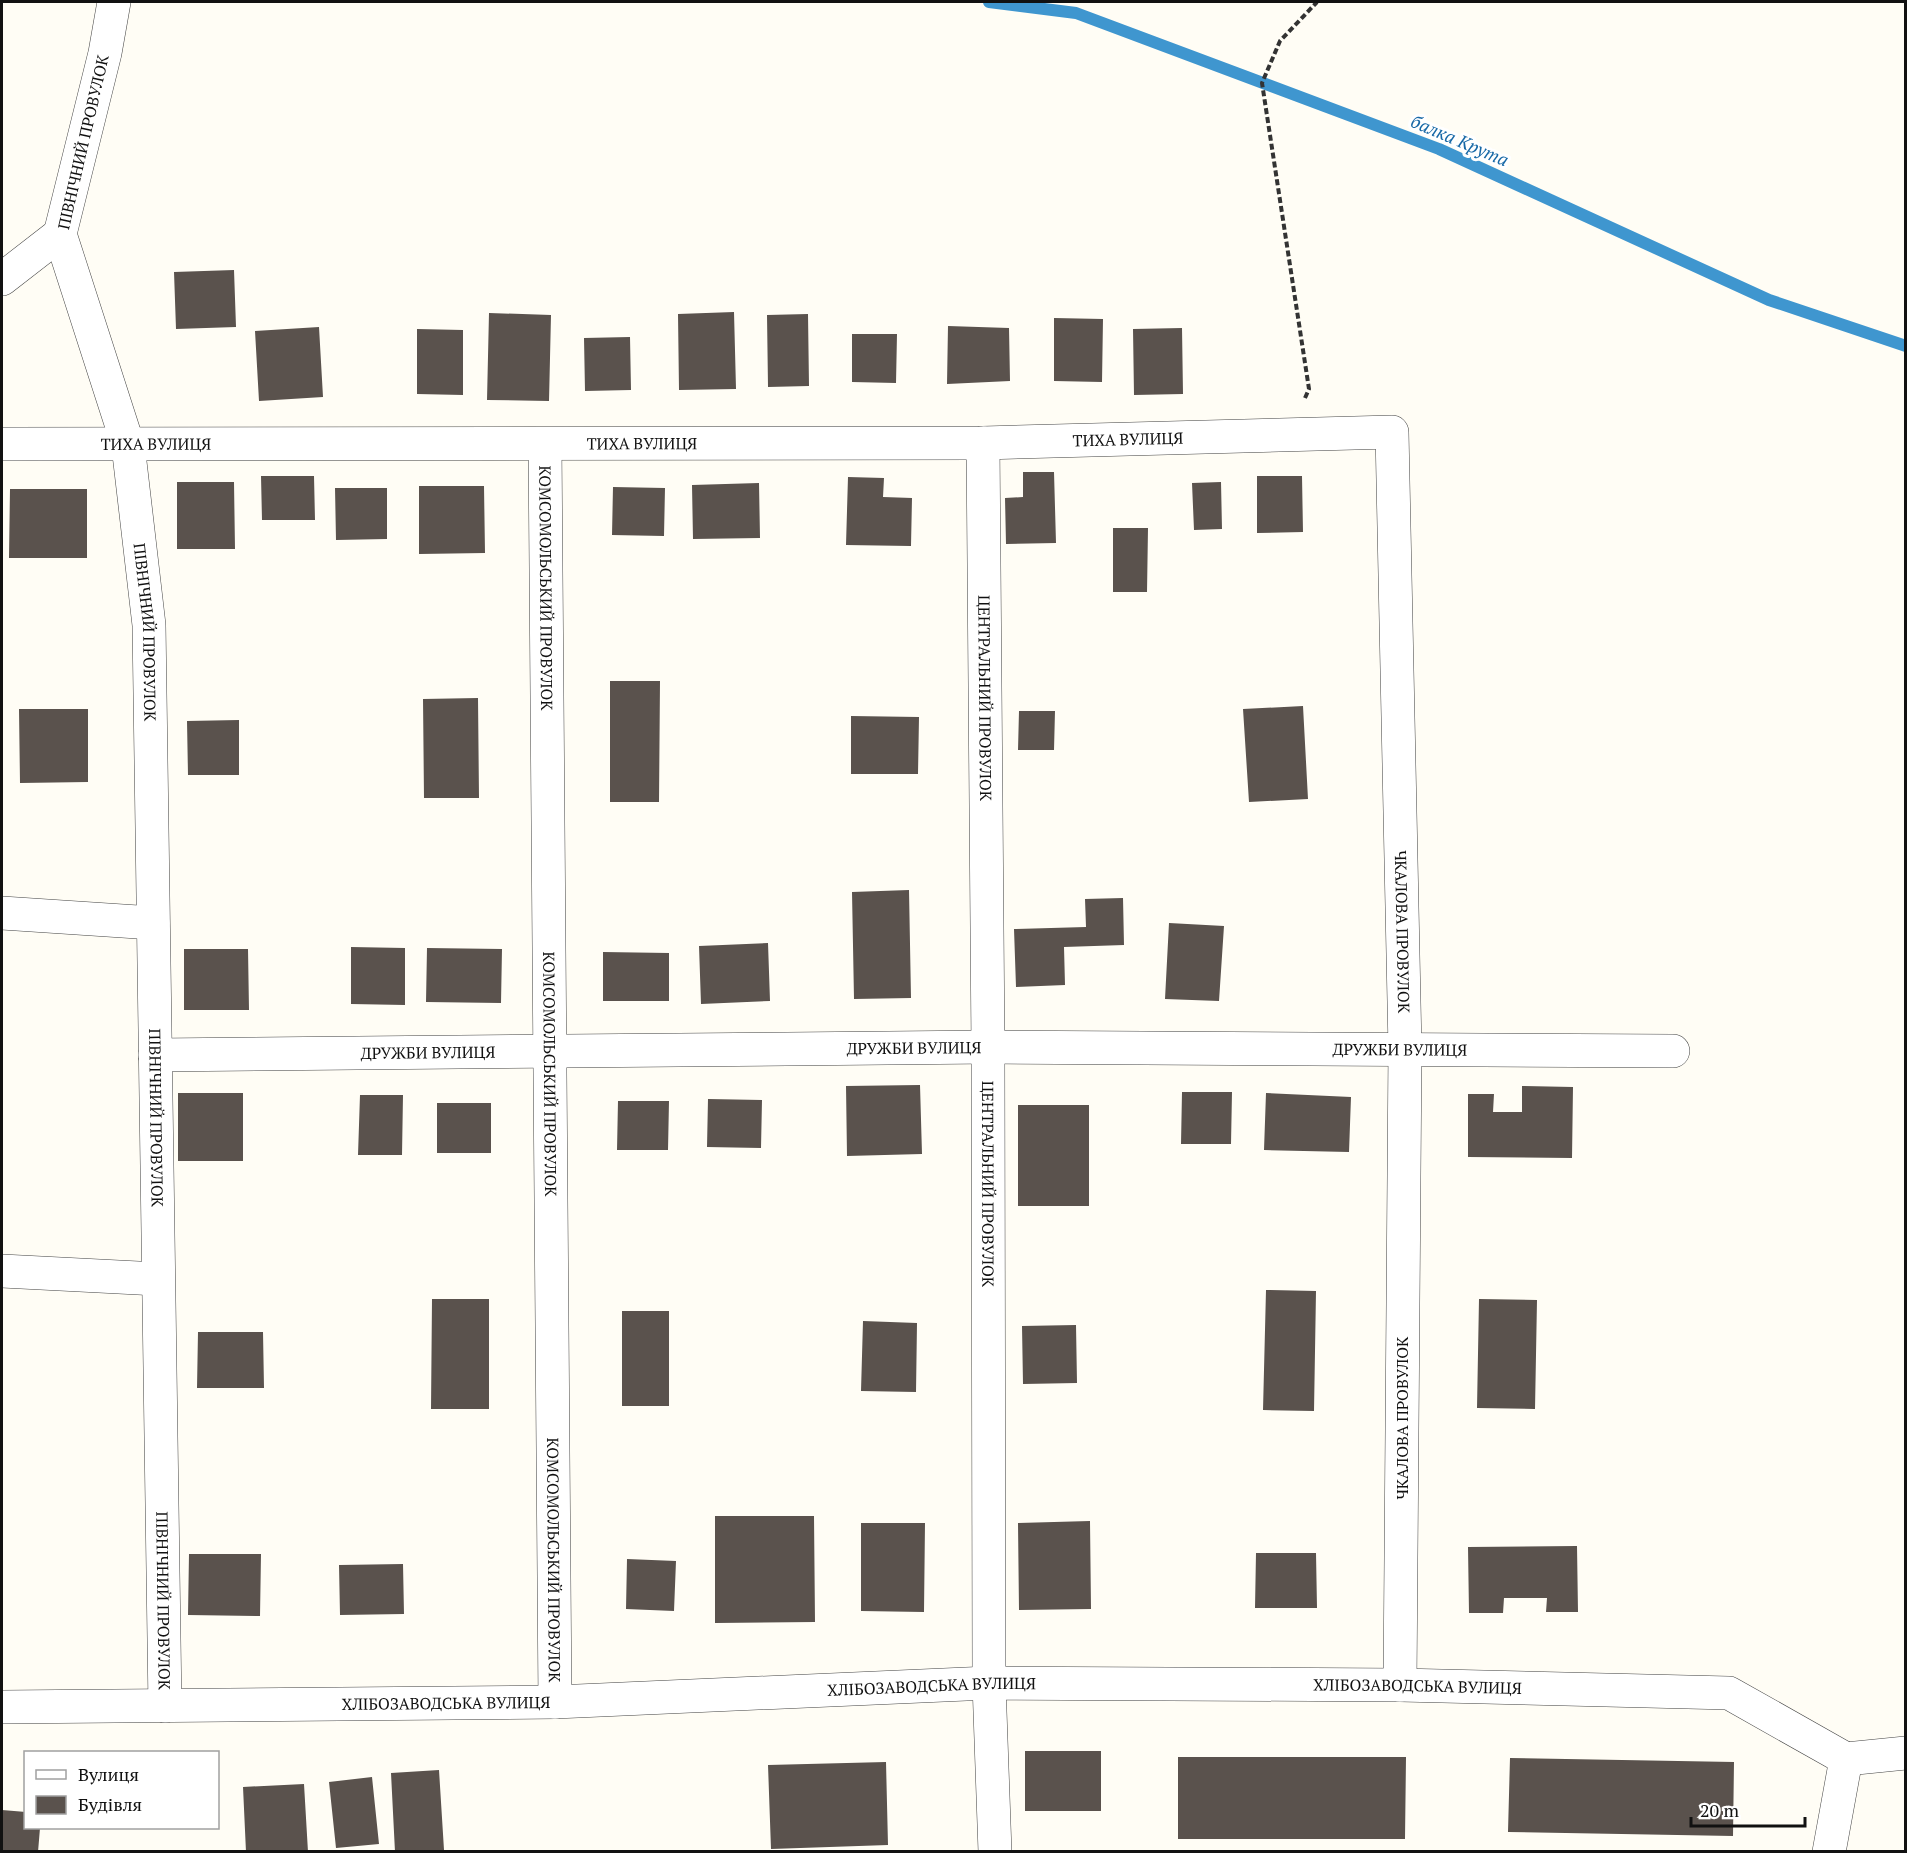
<svg xmlns="http://www.w3.org/2000/svg" width="1907" height="1853" font-family="'PT Serif',serif">
	<style>
		.lines { fill: none; stroke-linecap: round; stroke-linejoin: round }
		.stream { stroke: #3f96cf; stroke-width: 12 }
		.building { fill: #5a524d }
		.minor-casing { stroke: #444; stroke-width: 34 }
		.path { stroke: #333; stroke-width: 4; stroke-dasharray: 6 3; stroke-linecap: butt }
		.minor { stroke: #fff; stroke-width: 33 }
		.labels { text-anchor: middle; dominant-baseline: central; stroke-width: 6; stroke-linejoin: round; paint-order: stroke }
		.street-label { font-size: 16px; fill: #111; stroke: #fff }
		.water-label { font-size: 18px; font-style: italic; fill: #1768a6; stroke: #fff }
	</style>
	<rect width="100%" height="100%" fill="#fffdf5"/>
	<g class="lines">
		<path class="stream" d="M989,2L1076,13L1439,149L1769,300L1906,346"/>
	</g>
	<path class="building" d="M234,270L236,327L176,329L174,272Z
		M734,312L736,389L679,390L678,314Z
		M489,313L551,315L549,401L487,400Z
		M808,314L809,386L768,387L767,315Z
		M1054,318L1103,319L1102,382L1054,381Z
		M948,326L1009,328L1010,381L947,384Z
		M319,327L323,397L259,401L255,331Z
		M1182,328L1183,394L1134,395L1133,329Z
		M417,329L463,330V395L417,394Z
		M852,334H897L896,383L852,382Z
		M630,337L631,390L585,391L584,338Z
		M1023,472H1054L1056,543L1006,544L1005,498L1023,497Z
		M261,476H314L315,520H262Z
		M1257,476H1302L1303,532L1257,533Z
		M848,477L884,478L883,497L912,498L911,546L846,545Z
		M177,482H234L235,549H177Z
		M1221,482L1222,529L1194,530L1192,483Z
		M759,483L760,538L693,539L692,485Z
		M419,486H484L485,553L419,554Z
		M613,487L665,488L664,536L612,535Z
		M335,488H387V539L336,540Z
		M10,489H87V558H9Z
		M1113,528H1148L1147,592H1113Z
		M610,681H660L659,802H610Z
		M478,698L479,798H424L423,699Z
		M1303,706L1308,799L1249,802L1243,709Z
		M19,709H88V782L20,783Z
		M1019,711H1055L1054,750H1018Z
		M851,716L919,717L918,774H851Z
		M239,720V775H188L187,721Z
		M909,890L911,998L854,999L852,892Z
		M1123,898L1124,945L1064,947L1065,985L1016,987L1014,929L1086,927L1085,899Z
		M1169,923L1224,926L1219,1001L1165,999Z
		M768,943L770,1001L701,1004L699,946Z
		M351,947L405,948V1005L351,1004Z
		M427,948L502,949L501,1003L426,1002Z
		M184,949H248L249,1010H184Z
		M603,952L669,953V1001H603Z
		M920,1085L922,1154L847,1156L846,1086Z
		M1522,1086L1573,1087L1572,1158L1468,1157V1094H1494L1493,1112H1522Z
		M1182,1092H1232L1231,1144H1181Z
		M178,1093H243V1161H178Z
		M1266,1093L1351,1097L1349,1152L1264,1150Z
		M360,1095H403L402,1155H358Z
		M708,1099L762,1100L761,1148L707,1147Z
		M618,1101H669L668,1150H617Z
		M437,1103H491V1153H437Z
		M1018,1105H1089V1206H1018Z
		M1266,1290L1316,1291L1314,1411L1263,1410Z
		M432,1299H489V1409H431Z
		M1479,1299L1537,1300L1535,1409L1477,1408Z
		M622,1311H669V1406H622Z
		M863,1321L917,1323L916,1392L861,1391Z
		M1076,1325L1077,1383L1023,1384L1022,1326Z
		M198,1332H263L264,1388H197Z
		M715,1516H814L815,1622L715,1623Z
		M1090,1521L1091,1609L1019,1610L1018,1523Z
		M861,1523H925L924,1612L861,1611Z
		M1577,1546L1578,1612H1546L1547,1598H1504L1503,1613H1469L1468,1547Z
		M1256,1553H1316L1317,1608H1255Z
		M189,1554H261L260,1616L188,1615Z
		M627,1559L676,1561L674,1611L626,1609Z
		M403,1564L404,1614L340,1615L339,1565Z
		M1025,1751H1101V1811H1025Z
		M1178,1757H1406L1405,1839H1178Z
		M1510,1758L1734,1762L1733,1836L1508,1832Z
		M886,1762L888,1845L771,1849L768,1765Z
		M439,1770L444,1850L395,1852L391,1773Z
		M372,1777L379,1844L336,1848L329,1782Z
		M304,1784L308,1852H246L243,1787Z
		M2,1810L26,1812V1828H40L38,1852H2Z"/>
	<g class="lines">
		<g class="minor-casing">
			<g id="minor">
				<path id="s1" d="M114,2L105,53L60,234L128,445L149,625L165,1706"/>
				<path d="M2,279L60,234"/>
				<path id="s2" d="M983,443L988,1047L989,1683L995,1852"/>
				<path id="s3" d="M2,444L983,443L1392,432L1405,1049L1400,1685"/>
				<path id="s4" d="M545,444L555,1702"/>
				<path d="M2,913L153,923"/>
				<path id="s5" d="M155,1055L988,1047L1673,1051"/>
				<path d="M2,1271L158,1279"/>
				<path id="s6" d="M2,1707L555,1702L989,1683L1400,1685L1729,1693L1846,1759"/>
				<path d="M1846,1759L1906,1753"/>
				<path d="M1829,1852L1846,1759"/>
			</g>
		</g>
		<path class="path" d="M1305,398L1309,389L1262,83L1280,41L1317,2"/>
		<use href="#minor" class="minor"/>
	</g>
	<g class="labels">
		<g class="street-label">
			<text transform="translate(83 142) rotate(-77)">ПІВНІЧНИЙ ПРОВУЛОК</text>
			<text stroke="none"><textPath href="#s3" startOffset="1126">ТИХА ВУЛИЦЯ</textPath></text>
			<text stroke="none"><textPath href="#s3" startOffset="640">ТИХА ВУЛИЦЯ</textPath></text>
			<text stroke="none"><textPath href="#s3" startOffset="154">ТИХА ВУЛИЦЯ</textPath></text>
			<text stroke="none"><textPath href="#s4" startOffset="144">КОМСОМОЛЬСЬКИЙ ПРОВУЛОК</textPath></text>
			<text stroke="none"><textPath href="#s1" startOffset="648">ПІВНІЧНИЙ ПРОВУЛОК</textPath></text>
			<text stroke="none"><textPath href="#s2" startOffset="255">ЦЕНТРАЛЬНИЙ ПРОВУЛОК</textPath></text>
			<text stroke="none"><textPath href="#s3" startOffset="1890">ЧКАЛОВА ПРОВУЛОК</textPath></text>
			<text stroke="none"><textPath href="#s5" startOffset="759">ДРУЖБИ ВУЛИЦЯ</textPath></text>
			<text stroke="none"><textPath href="#s5" startOffset="1245">ДРУЖБИ ВУЛИЦЯ</textPath></text>
			<text stroke="none"><textPath href="#s5" startOffset="273">ДРУЖБИ ВУЛИЦЯ</textPath></text>
			<text stroke="none"><textPath href="#s4" startOffset="630">КОМСОМОЛЬСЬКИЙ ПРОВУЛОК</textPath></text>
			<text stroke="none"><textPath href="#s1" startOffset="1134">ПІВНІЧНИЙ ПРОВУЛОК</textPath></text>
			<text stroke="none"><textPath href="#s2" startOffset="741">ЦЕНТРАЛЬНИЙ ПРОВУЛОК</textPath></text>
			<text transform="translate(1402 1418) rotate(-90)">ЧКАЛОВА ПРОВУЛОК</text>
			<text stroke="none"><textPath href="#s4" startOffset="1116">КОМСОМОЛЬСЬКИЙ ПРОВУЛОК</textPath></text>
			<text stroke="none"><textPath href="#s1" startOffset="1617">ПІВНІЧНИЙ ПРОВУЛОК</textPath></text>
			<text stroke="none"><textPath href="#s6" startOffset="1416">ХЛІБОЗАВОДСЬКА ВУЛИЦЯ</textPath></text>
			<text stroke="none"><textPath href="#s6" startOffset="930">ХЛІБОЗАВОДСЬКА ВУЛИЦЯ</textPath></text>
			<text stroke="none"><textPath href="#s6" startOffset="444">ХЛІБОЗАВОДСЬКА ВУЛИЦЯ</textPath></text>
		</g>
		<g class="water-label">
			<text transform="translate(1460 140) rotate(23)">балка Крута</text>
		</g>
	</g>
	<rect width="1907" height="1853" fill="none" stroke="#111111" stroke-width="6"/>
	<rect x="24" y="1751" width="195" height="78" fill="#ffffff" stroke="#a0a0a0" stroke-width="1.5"/>
	<rect x="36" y="1770" width="30" height="9" fill="#ffffff" stroke="#a0a0a0" stroke-width="1.5"/>
	<text x="78" y="1781" font-size="18" fill="#111111">Вулиця</text>
	<rect x="36" y="1796" width="30" height="18" fill="#5a524d" stroke="#a0a0a0" stroke-width="1.5"/>
	<text x="78" y="1811" font-size="18" fill="#111111">Будівля</text>
	<path d="M1691 1817v9h114v-9" fill="none" stroke="#111111" stroke-width="3"/>
	<text x="1700" y="1817" font-size="18" fill="#111111" stroke="#ffffff" stroke-width="4.5" paint-order="stroke">20 m</text>
</svg>
